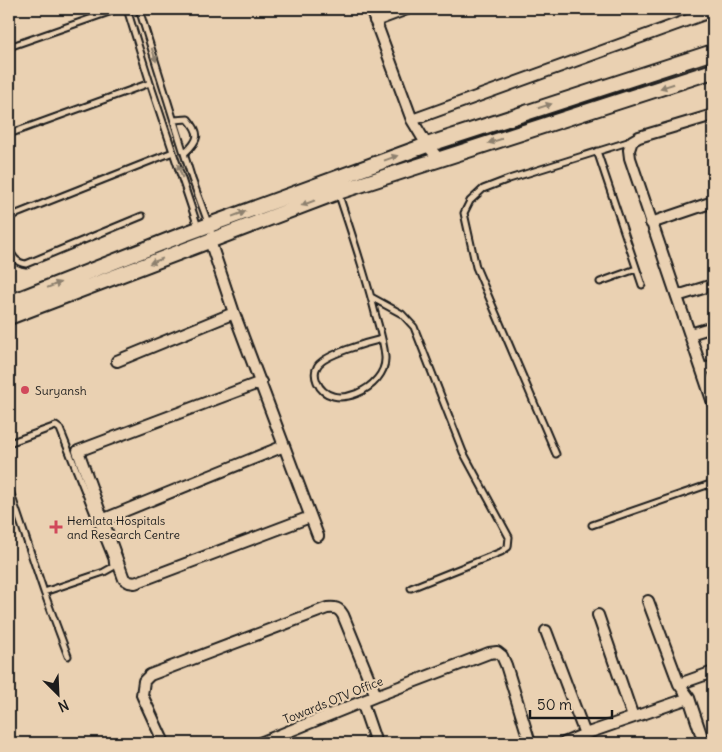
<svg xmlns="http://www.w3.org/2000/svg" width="722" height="752" font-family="Delius,sans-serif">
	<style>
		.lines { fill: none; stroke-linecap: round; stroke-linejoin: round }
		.lane-casing { stroke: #1c1c1c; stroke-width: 9 }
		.street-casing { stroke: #1c1c1c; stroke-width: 14 }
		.secondary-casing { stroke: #1c1c1c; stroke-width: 18 }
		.lane { stroke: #ead1b2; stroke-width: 5 }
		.street { stroke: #ead1b2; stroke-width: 10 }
		.secondary { stroke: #ead1b2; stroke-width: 14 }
		.oneway { fill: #8d806e }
		.poi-dot { fill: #d1495b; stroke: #ead1b2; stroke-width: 2 }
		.labels { text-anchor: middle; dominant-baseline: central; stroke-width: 4.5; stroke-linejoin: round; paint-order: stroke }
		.poi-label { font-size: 12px; fill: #1c1c1c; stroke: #ead1b2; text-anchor: start }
		.street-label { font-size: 12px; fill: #1c1c1c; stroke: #ead1b2 }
	</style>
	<rect width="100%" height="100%" fill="#ead1b2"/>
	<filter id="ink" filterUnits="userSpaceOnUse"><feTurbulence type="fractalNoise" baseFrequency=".02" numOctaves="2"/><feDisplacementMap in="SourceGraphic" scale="10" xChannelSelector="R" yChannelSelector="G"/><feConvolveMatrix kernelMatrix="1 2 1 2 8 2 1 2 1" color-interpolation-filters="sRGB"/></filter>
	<g filter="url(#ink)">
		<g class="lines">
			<g class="lane-casing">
				<path id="lane" d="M127,9L150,83L198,227
					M139,9L192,179L214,239
					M9,47L118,9
					M174,120L188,119C201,134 199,140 185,153
					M9,134L150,83
					M597,151L642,285
					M338,192C351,232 365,272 375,313C379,327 384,342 385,357C387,389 330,414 317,382C315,377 314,372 317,367C322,355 369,342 382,339
					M9,217L173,152
					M9,248C12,256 16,263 26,264L142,216
					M600,282L636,269
					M371,297L402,314L414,327L463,452L509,537L508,547L501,552L411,588
					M9,443L56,426L60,429L112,559L113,567L104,572L44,592
					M556,454L476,267L464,213L470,201L483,189L509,179L631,141
					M9,488L44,592L68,656
					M592,525L713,483"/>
			</g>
			<g class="street-casing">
				<path id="street" d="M371,9L412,120L427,145L439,159
					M375,21L407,9
					M713,115L639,137L632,141L629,150L630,158L713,403
					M412,120L713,11
					M651,223L713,202
					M210,241L234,313L318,536
					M677,296L713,285
					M690,334L713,327
					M117,361L234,313
					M703,369L713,366
					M261,382L78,451L124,579L129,582L135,583L310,517
					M102,520L284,446
					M648,601L679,684
					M598,615L633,717
					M546,631L585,734
					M362,702L376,743
					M164,743L142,695L144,681L150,675L327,608C335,607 339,608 343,615L376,696
					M260,743L376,696L489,653L497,652L502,656L506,665L530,743
					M564,743L585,734L689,698
					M704,743L689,698L679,684L713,672"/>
			</g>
			<g class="secondary-casing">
				<path id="secondary" d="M9,303L182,235L427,145L713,52
					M9,317L338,192L713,71"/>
			</g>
			<use href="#lane" class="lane"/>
			<use href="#street" class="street"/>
			<use href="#secondary" class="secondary"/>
		</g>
		<defs><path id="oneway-solid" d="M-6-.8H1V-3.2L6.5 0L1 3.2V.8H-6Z" transform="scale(1.25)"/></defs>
		<g class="oneway">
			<use href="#oneway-solid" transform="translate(154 55) rotate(72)"/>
			<use href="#oneway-solid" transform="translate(667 86) rotate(162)"/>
			<use href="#oneway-solid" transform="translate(545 106) rotate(-18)"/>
			<use href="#oneway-solid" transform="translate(495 141) rotate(162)"/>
			<use href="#oneway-solid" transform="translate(391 158) rotate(-20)"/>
			<use href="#oneway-solid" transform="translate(180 171) rotate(-109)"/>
			<use href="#oneway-solid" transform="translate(308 203) rotate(159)"/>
			<use href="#oneway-solid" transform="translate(239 214) rotate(-21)"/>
			<use href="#oneway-solid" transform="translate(156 261) rotate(159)"/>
			<use href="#oneway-solid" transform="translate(54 285) rotate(-22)"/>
		</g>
	</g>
	<g class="poi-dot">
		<circle cx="25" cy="390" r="5"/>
		<path d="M53.5 519.5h5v5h5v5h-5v5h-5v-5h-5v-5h5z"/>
	</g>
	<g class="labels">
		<g class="poi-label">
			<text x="35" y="390">Suryansh</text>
			<text x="67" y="520">Hemlata Hospitals<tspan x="67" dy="14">and Research Centre</tspan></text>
		</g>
		<g class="street-label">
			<text transform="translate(333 700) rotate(-22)">Towards OTV Office</text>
		</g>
	</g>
	<rect width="722" height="752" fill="none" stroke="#ead1b2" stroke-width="30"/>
	<rect x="15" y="15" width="692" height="722" fill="none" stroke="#1c1c1c" stroke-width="2" filter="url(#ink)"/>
	<g transform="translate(58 694) rotate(156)" stroke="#ead1b2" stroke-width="4" paint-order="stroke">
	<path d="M0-4L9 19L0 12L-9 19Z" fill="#1c1c1c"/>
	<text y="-8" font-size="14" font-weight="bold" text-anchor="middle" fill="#1c1c1c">N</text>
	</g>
	<path d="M530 710v8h82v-8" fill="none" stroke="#1c1c1c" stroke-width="2.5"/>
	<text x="537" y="710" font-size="15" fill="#1c1c1c" stroke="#ead1b2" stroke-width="4" paint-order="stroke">50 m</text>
</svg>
